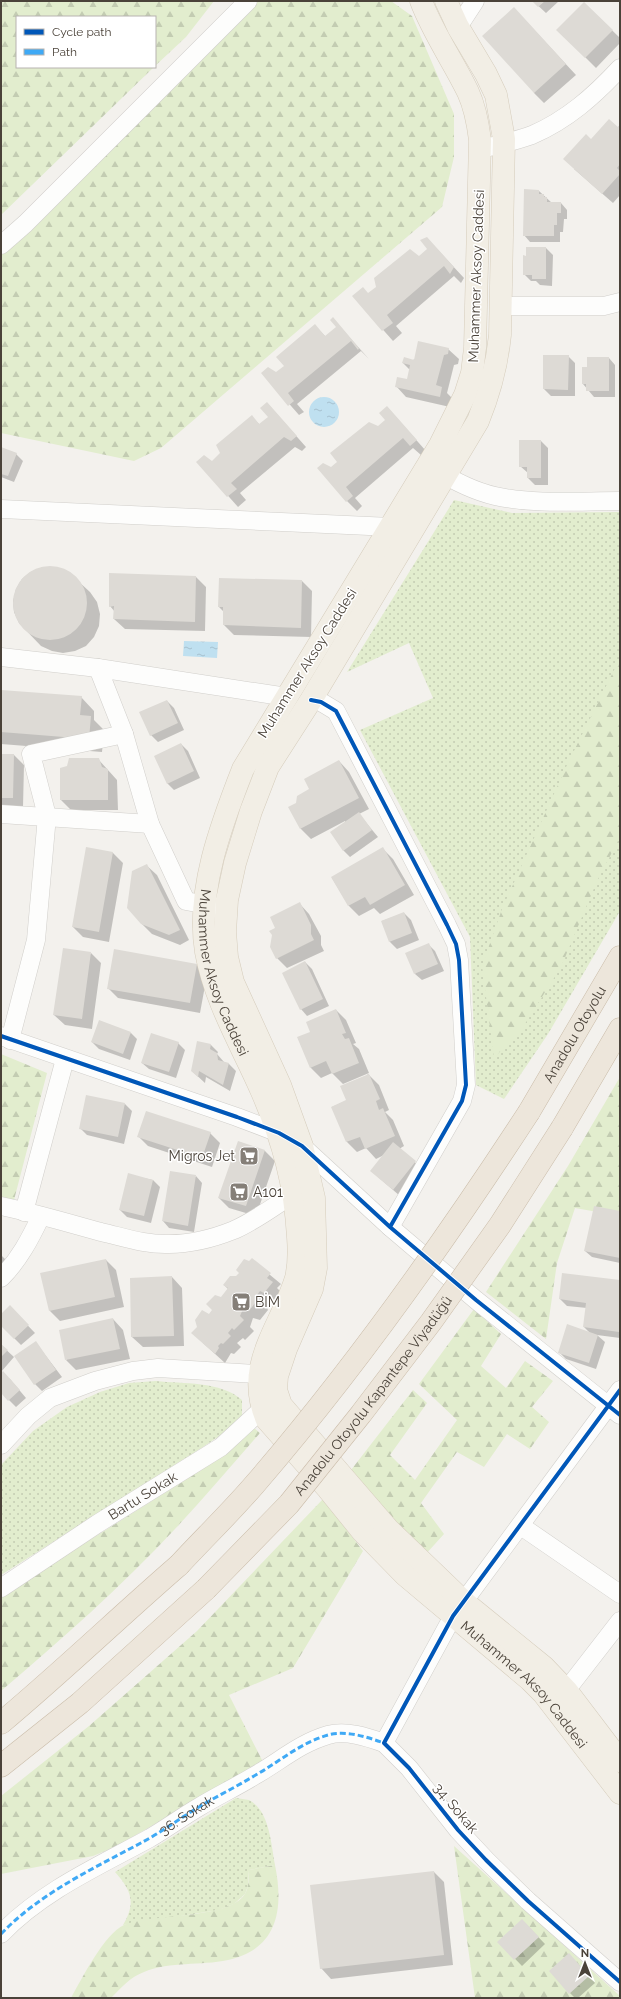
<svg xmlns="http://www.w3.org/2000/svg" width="621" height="1999" font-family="Raleway,sans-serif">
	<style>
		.grass { fill: url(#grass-dots) }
		.forest { fill: url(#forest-firs) }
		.water { fill: url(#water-ripples) }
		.shadow { fill: #0003 }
		.building { fill: #dddad5 }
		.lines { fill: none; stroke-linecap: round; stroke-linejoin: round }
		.minor-casing { stroke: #d1cfcb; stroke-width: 19 }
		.major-casing { stroke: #d5ccbb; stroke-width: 23 }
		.highway-casing { stroke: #cabca9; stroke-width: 23 }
		.minor { stroke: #fdfdfc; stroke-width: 18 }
		.major { stroke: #f2eee5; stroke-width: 22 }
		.highway { stroke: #ede6db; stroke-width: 22 }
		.highway-bridge-casing { stroke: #cabca9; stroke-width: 23; stroke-linecap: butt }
		.highway-bridge { stroke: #ede6db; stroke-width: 22 }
		.quiet { stroke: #3fa9f5; stroke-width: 3; stroke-dasharray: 6 3; stroke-linecap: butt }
		.cycleway-casing { stroke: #fff; stroke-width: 6 }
		.cycleway { stroke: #0057b8; stroke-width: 4 }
		.labels { text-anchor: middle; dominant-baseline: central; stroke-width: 3; stroke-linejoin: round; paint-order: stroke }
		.street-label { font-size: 14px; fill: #4a4239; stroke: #fff }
		.poi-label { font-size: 14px; fill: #4a4239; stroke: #fff; text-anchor: start }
	</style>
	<defs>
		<pattern id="grass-dots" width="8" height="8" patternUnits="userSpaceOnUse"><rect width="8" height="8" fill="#e2edce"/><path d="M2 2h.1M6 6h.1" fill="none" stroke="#c3ccb2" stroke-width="1.8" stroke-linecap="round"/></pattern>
		<pattern id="forest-firs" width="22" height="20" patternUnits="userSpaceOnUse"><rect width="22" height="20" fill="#e2edce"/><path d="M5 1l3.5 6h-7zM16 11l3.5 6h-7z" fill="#c3ccb2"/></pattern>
		<pattern id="water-ripples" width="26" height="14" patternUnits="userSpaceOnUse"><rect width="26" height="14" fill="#bfe0f0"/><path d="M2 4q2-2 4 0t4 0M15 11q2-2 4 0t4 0" fill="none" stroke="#a6c1cf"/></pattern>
	</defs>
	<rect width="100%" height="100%" fill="#f3f1ed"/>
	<path class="grass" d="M454,500L512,513L620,512V911L548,1034L504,1099L476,1085L470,937L360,730L433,698L409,643L347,672Z
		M156,1381C183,1384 221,1381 242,1400V1416L231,1428L203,1447L1,1575V1465L33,1431L67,1407L100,1392L129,1383Z
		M236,1798C240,1799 245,1799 249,1800C270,1811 271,1845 275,1865L249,1870L248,1886L245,1894L234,1904L219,1910L123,1925C136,1903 132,1891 115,1872Z"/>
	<path class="forest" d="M1,1H214L186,37L155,66V17H17V67H154L1,215Z
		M248,1H391L412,16L454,114V157L442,207L161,448L134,461L1,433V245Z
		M620,658V837L597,881L561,967L523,1027L494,1058L482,966L502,909L567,765Z
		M1,1054L47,1073L14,1200L1,1197Z
		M620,1077V1216L575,1208L557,1263L546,1339L486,1292L568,1166Z
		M474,1309L501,1334L481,1366L506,1388L525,1361L553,1381L532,1407L549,1422L530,1449L507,1434L484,1467L457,1452L421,1503L444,1534L425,1555L351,1470L413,1390L427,1403L390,1455L415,1480L457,1420L419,1384Z
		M254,1428L260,1433C232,1465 204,1498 175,1529C121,1587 61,1640 1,1691V1598C49,1565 98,1535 147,1504C184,1481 221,1458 254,1428Z
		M323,1499L363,1551L293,1668L229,1695L263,1762L115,1847L93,1856L1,1874V1796L89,1726L197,1631Z
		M454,1846L620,1996V1998H475Z
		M275,1865C284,1909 278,1949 228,1960C200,1966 171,1961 144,1972C130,1977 121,1988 111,1998H71C81,1980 105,1933 124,1925C153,1913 228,1920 245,1894C249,1887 249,1877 249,1870Z"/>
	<path class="water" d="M309 412a15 15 0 1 1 30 0a15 15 0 1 1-30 0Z
		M184,641L218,642L217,658L183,656Z"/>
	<path class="shadow" d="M533,1H559L546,13Z
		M584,3L620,38V43L596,68L558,30Z
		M524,19L576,75L544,103L534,93Z
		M620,126V195L613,203L574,169L591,140Z
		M539,191L552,203H561L567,210V219H564L563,232H560V242H530L524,235Z
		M546,248L553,255L552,286L540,285L536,281H531L524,274L527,257Z
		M437,249L464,278L461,283L454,276L396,326L402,333L393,341L354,297L368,295L419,257Z
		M333,319L369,359L361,351L297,404L304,412L299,415L262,373H277L285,366L315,326L326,337L337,327Z
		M448,349L459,359L458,364L454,365L447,393L452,398L450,407L406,397L396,386L408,380L410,370L403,363Z
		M568,356L575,363V396H551L544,389Z
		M609,358L615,365V397H594L583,384L588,368Z
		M267,403L306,447L302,451L295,447L240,493L246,500L238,507L198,462H212L222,453L252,417L260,425L269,417Z
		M387,407L426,451L421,455L413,448L355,498L362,506L357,511L347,501L331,468L387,420Z
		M541,441L548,448V485H535L528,478V473L520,466Z
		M1,448L16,454L23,461L14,482L1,477Z
		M43,567H55L67,571L90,592L97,602L100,614L99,626L94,637L86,646L75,651L63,653L52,651L41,646L19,623L14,612L13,601L16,589L22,579L31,572Z
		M196,577L206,587L205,631L125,629L114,619L115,612L110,606Z
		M220,579L302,581L312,591L311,637L234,635L224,625V612L219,607Z
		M1,691L81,697L94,711V720L104,730L102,752L1,744Z
		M167,701L174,708L184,730L158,742L151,735Z
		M181,744L188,751L200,778L174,790L167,783Z
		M1,755H14L24,765L23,807H1Z
		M98,759L117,780L118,810H71L61,800Z
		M339,761L349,772L369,809L359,814L378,837L350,857L343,850L345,821L311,839L301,829L290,808L297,804Z
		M87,848L113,853L123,863L109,942L83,937L73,927Z
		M383,849L393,859L414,895L380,914L374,908L359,916L349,906L332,878Z
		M146,865L157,875L189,940L180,945L152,934L141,923Z
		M299,903L309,914L321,936V945L324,951L287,968L277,958V928Z
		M404,913L411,920L419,940L397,949L390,942L382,921Z
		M428,944L435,951L444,971L422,980L415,974Z
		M91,953L101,963L92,1029L65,1025L54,1015Z
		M305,962L312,969L329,1006L307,1016L301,1009Z
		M197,965L207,975L200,1013L118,998L108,988Z
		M336,1010L346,1020L356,1043L353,1044L359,1049L369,1073L343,1084L332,1073L321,1078L311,1068L298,1038L311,1033Z
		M131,1033L137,1039L130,1060L99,1049L92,1042Z
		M198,1042L211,1045L218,1052L217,1054L224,1062L229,1064L236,1071L230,1091L206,1077L205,1083L192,1071Z
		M178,1043L185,1050L176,1078L149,1069L142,1063Z
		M368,1074L379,1085L389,1110L385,1112L393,1120L404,1146L399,1149L423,1169L400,1196L378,1177L384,1155L376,1159L366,1148L357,1152L347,1142L332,1107L348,1100Z
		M125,1104L132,1111L124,1144L87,1135L80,1128Z
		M210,1133L220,1143L212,1167L148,1146L138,1136Z
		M239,1142L265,1151L275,1161L256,1216L229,1208L219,1198Z
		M129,1175L153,1180L160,1187L151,1223L127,1217L120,1210Z
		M196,1176L202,1183L194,1232L169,1228L163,1221Z
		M620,1212V1263L592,1257L585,1251Z
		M1,1255L7,1261L1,1266Z
		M106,1260L116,1270L124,1307L60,1321L50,1311L42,1274Z
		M252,1260L281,1284L277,1288L282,1293L274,1303L271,1300L266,1306L268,1310L260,1320L253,1318L250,1327L254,1331L245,1340L243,1338L237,1343L241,1347L234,1354L231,1353L225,1363L203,1343L209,1315L228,1289L224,1285L237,1277Z
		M563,1275L620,1281V1338L597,1335L605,1342L596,1369L566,1359L559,1352L590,1333L584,1327L587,1308L567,1306L560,1299Z
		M172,1277L182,1288L184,1346L143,1347L132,1337Z
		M10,1307L35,1333L21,1345L1,1325V1315Z
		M113,1319L123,1330L130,1359L76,1370L66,1360Z
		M36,1343L62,1377L42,1391L35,1384Z
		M1,1345L14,1357L1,1372Z
		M1,1375L10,1379L26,1398L16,1407L1,1392Z
		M434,1872L444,1882L453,1965L331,1979L321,1968Z
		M522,1920L545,1944L522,1966L499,1942Z
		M576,1962L595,1983L578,1998H575L570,1993Z"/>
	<path class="building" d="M532,1H545L538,7Z
		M584,2L613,30L585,58L556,30Z
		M514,7L566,64L534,93L482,36Z
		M609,119L618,127L620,124V164L617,168L620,171V174L602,194L563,159L586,134L591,139Z
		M524,189L539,190V194H544V197H547V202H561V213H557V225H554V236H523Z
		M427,237L454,267L450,274L444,266L387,315L393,323L382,331L352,296L363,287L368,293L376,287L374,278L410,249L419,256L427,249L420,240Z
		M526,247H546V279H532V275H523V255L526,256Z
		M333,317L359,348L358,350L351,341L288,393L294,401L288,406L261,373L268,367L276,372L284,366L276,357L315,324L325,336L336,327L330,320Z
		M418,341L449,348L448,354L444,355L436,385L442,387L440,397L395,387L397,377L407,379L410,365L402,363L404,357L414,360Z
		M543,355H569L568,390L543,389Z
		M587,357H609V391H586V384H582V367H587Z
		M267,402L297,436L291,441L284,437L231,483L237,489L227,497L196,462L204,455L212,461L220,453L216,445L252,415L259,424L268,417L260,408Z
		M387,406L417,440L410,446L403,438L346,487L353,496L346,502L317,468L323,463L331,467L337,462L330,453L369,422L378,426L385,420L379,413Z
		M519,440H541V478H527V467H519Z
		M1,447L17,453L8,476L1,474Z
		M13 603a37 37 0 1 1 74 0a37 37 0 1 1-74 0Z
		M109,573L196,576L195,622L113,619L114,606L109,607Z
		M219,578L302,580L301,628L223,625V607H218Z
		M1,690L82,696L80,715L91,716L89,739L1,732Z
		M167,700L178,723L150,736L139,712Z
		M181,743L194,771L167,784L154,756Z
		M1,754H14L13,798H1Z
		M69,758H99L102,767L108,769V800H60V768L67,766Z
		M339,760L359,798L300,829L288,807L296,803L297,796L309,789L304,779Z
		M359,812L372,830L343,851L330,832Z
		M86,847L113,852L99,932L72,927Z
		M383,847L405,885L370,905L365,897L348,906L331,877Z
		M147,864L180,930L169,935L141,924L127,908L132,871Z
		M300,902L311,925V934L314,940L276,959L270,947L272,935L269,931L275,928L270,917Z
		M404,912L412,933L389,942L381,921Z
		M429,943L438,964L414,974L405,953Z
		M63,948L91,952L82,1019L53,1015Z
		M114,949L197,964L190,1003L107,989Z
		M305,961L323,999L300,1010L282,973Z
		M336,1009L346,1033L342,1034L345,1039L349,1038L359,1063L332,1074L326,1061L310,1068L297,1037L310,1032L306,1022Z
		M99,1020L131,1032L123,1054L91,1042Z
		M151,1033L179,1042L169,1072L141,1063Z
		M197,1041L211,1044L210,1049L217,1053L218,1060L229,1063L223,1085L199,1071L198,1077L191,1071Z
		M369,1074L380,1099L376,1101L379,1110L383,1108L395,1136L365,1149L360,1137L346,1142L331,1107L346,1100L340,1086Z
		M86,1095L125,1103L118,1137L79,1129Z
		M146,1111L211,1132L202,1158L137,1137Z
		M238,1141L265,1150L246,1206L218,1198Z
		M393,1142L416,1161L393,1190L370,1171Z
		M170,1171L196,1175L188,1226L162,1221Z
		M128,1173L153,1180L144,1216L119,1210Z
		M594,1206L620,1211V1258L584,1251Z
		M252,1258L271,1273L267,1278L273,1282L264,1293L260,1291L257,1295L258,1299L249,1311L243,1309L240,1316L244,1320L234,1330L232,1328L228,1333L231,1336L223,1344L221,1343L218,1346L219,1348L215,1354L191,1333L197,1327L195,1320L202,1310L209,1314L212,1310L206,1304L215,1295L221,1297L228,1288L223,1285L230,1276H236L239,1273L236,1270L244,1259L249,1261Z
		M106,1259L115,1297L49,1311L40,1273Z
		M562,1273L620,1280L619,1332L583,1327L586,1303L559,1299Z
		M172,1276L174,1336L131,1337L130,1278Z
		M10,1305L29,1325L14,1339L1,1326V1314Z
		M113,1318L120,1349L65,1360L59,1330Z
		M567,1324L598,1335L589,1363L558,1353Z
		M36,1341L56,1370L34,1385L14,1356Z
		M1,1344L8,1350L1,1357Z
		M3,1371L20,1390L8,1401L1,1393V1373Z
		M434,1871L444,1955L320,1969L310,1885Z
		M522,1919L539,1937L514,1960L497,1942Z
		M569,1953L589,1976L569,1994L549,1971Z"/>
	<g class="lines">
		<g class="minor-casing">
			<g id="minor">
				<path d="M458,27L475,1"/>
				<path d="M481,149C497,145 516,141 532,135C567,120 594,96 620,68"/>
				<path d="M1,245L25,224L248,1"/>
				<path d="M500,306H604L620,302"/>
				<path d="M433,468C452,480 473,491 495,496C535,505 579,501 620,501"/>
				<path d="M1,509L391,527"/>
				<path d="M1,657L98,668"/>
				<path d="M311,700L321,702L336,711L447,925L456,944L459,960L466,1085L462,1101L390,1227"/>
				<path d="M1,814L150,824"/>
				<path d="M217,907L186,901L150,824L124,734L98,668L287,697"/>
				<path d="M1,1036L237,1117L279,1133L302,1146L390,1227L476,1300L620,1415"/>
				<path d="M10,1040L36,940L47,816L31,754L124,734"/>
				<path d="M1,1206C35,1213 68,1223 101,1232C123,1237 146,1245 169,1244C192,1244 214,1238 234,1230C259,1219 281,1201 304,1187"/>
				<path d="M24,1212L65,1059"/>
				<path d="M1,1278C19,1260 30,1239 41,1216"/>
				<path d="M620,1390L453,1616L384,1743L409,1768L458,1830L486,1860L528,1901L620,1982"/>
				<path d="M1,1445L28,1416L50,1398L95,1381L133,1371L158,1368L274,1375"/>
				<path d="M521,1526L620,1594"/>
				<path id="s1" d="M1,1588L97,1524L221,1447L273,1399"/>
				<path d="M558,1701L620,1621"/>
				<path d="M1,1934C42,1891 99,1866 150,1838C167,1828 182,1817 199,1807C217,1796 236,1787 254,1776C279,1762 300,1743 328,1735C346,1730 367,1737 384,1743"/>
			</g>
		</g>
		<g class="major-casing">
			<g id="major">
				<path id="s2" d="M421,1C433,33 453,61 468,92C475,107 478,124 480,140L475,348L472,373L465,395L440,445L243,769C221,825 196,891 206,952C215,1002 242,1046 262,1092C283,1141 295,1184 298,1237C299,1250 299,1265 296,1278C281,1328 243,1365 267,1420L328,1489L362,1531L405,1575L530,1680L543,1693L620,1793"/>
				<path d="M446,1L458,27L486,74L496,95L504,139L500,335C497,365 490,392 478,421L311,700L268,767L251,811L235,863L227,900L225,932L227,957L233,982L280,1085L302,1146L314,1198L316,1268L312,1289L286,1349L277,1376L276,1390L281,1405L388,1529L464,1602L544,1667L566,1690L620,1761"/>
			</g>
		</g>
		<g class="highway-casing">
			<g id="highway">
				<path id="s3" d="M529,1112L620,957"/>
				<path d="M562,1128L620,1029"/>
				<path d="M1,1723C62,1672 119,1617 179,1565"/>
				<path d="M1,1766L80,1703L206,1589"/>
			</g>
		</g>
		<use href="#minor" class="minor"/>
		<use href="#major" class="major"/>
		<use href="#highway" class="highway"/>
		<g class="highway-bridge-casing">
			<g id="highway-bridge">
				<path d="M179,1565C204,1538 231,1512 255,1484C356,1367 445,1241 529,1112"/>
				<path id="s4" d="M206,1589L289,1504L361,1414L431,1322L500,1225L562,1128"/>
			</g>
		</g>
		<use href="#highway-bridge" class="highway-bridge"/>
		<path class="quiet" id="s5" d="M1,1934C42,1891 99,1866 150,1838C167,1828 182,1817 199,1807C217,1796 236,1787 254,1776C279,1762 300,1743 328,1735C346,1730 367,1737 384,1743"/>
		<g class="cycleway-casing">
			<path id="cycleway" d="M311,700L321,702L336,711L447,925L456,944L459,960L466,1085L462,1101L390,1227
				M1,1036L237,1117L279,1133L302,1146L390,1227L476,1300L620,1415
				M620,1390L453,1616L384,1743L409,1768L458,1830L486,1860L528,1901L620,1982"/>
		</g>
		<use href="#cycleway" class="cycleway"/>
	</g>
	<defs>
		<g id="supermarket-square" transform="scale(1)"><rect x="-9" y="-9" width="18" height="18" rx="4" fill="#857f78" stroke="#fff"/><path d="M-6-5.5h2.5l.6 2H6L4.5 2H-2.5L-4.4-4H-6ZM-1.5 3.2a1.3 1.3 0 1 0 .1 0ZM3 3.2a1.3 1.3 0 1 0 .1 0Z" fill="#fff"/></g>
	</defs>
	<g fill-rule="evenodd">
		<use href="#supermarket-square" x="249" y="1156"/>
		<use href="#supermarket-square" x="239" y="1192"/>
		<use href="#supermarket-square" x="241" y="1302"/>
	</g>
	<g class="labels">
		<g class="street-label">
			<text transform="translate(476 276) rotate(-88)">Muhammer Aksoy Caddesi</text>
			<text transform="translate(307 663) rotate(-58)">Muhammer Aksoy Caddesi</text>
			<text stroke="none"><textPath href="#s2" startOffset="1056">Muhammer Aksoy Caddesi</textPath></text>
			<text stroke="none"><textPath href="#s3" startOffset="90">Anadolu Otoyolu</textPath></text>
			<text stroke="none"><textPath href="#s4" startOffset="256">Anadolu Otoyolu Kapantepe Viyadüğü</textPath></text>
			<text stroke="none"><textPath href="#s1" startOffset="169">Bartu Sokak</textPath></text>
			<text stroke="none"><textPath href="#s2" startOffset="1895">Muhammer Aksoy Caddesi</textPath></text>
			<text transform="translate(456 1808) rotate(50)">34. Sokak</text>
			<text stroke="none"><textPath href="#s5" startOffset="221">36. Sokak</textPath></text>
		</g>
		<g class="poi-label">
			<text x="235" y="1156" text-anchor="end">Migros Jet</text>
			<text x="253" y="1192">A101</text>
			<text x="255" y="1302">BİM</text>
		</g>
	</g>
	<rect width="621" height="1999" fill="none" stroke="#4a4239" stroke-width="4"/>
	<rect x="16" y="16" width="140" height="52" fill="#ffffff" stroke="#b7b3b0"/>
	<rect x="24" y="29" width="20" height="6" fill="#0057b8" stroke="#b7b3b0"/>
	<text x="52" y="36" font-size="12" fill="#4a4239">Cycle path</text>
	<rect x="24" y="49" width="20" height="6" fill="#3fa9f5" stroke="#b7b3b0"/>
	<text x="52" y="56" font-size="12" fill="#4a4239">Path</text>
	<g transform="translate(585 1963)" stroke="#ffffff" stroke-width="3" paint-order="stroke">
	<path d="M0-3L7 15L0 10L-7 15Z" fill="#4a4239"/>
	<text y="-6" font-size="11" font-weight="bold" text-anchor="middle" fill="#4a4239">N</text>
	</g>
</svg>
